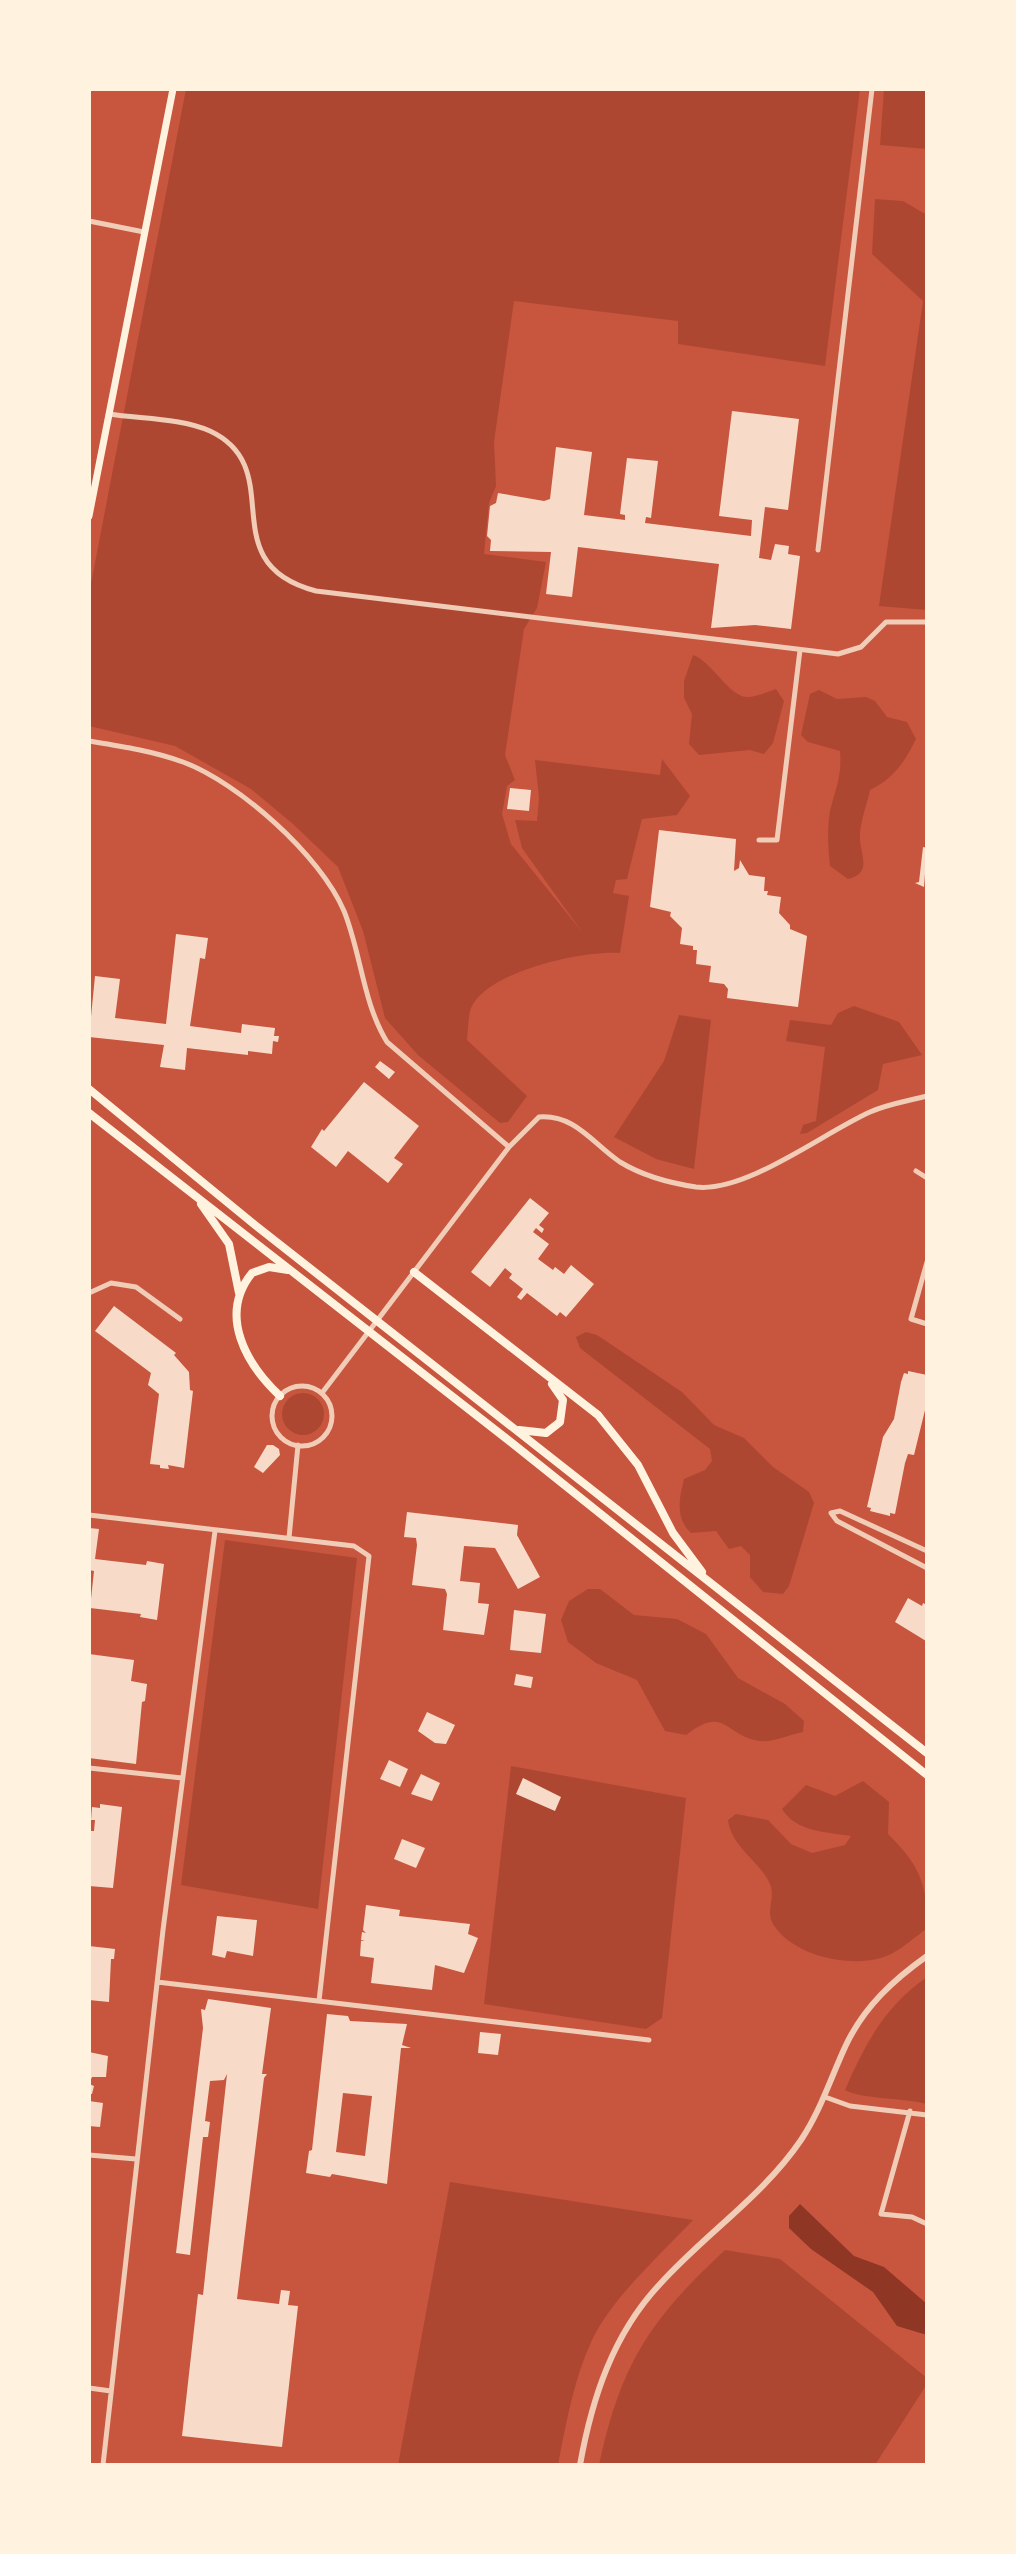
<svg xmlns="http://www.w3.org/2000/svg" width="1016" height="2554" font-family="'Public Sans',sans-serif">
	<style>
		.green { fill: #ae4732 }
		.water { fill: #8f3625 }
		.building { fill: #f7dbc8; fill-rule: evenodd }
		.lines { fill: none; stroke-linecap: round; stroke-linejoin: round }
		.minor { stroke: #f1ccb7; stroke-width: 5 }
		.tertiary { stroke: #f1ccb7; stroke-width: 6 }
		.secondary { stroke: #fff3e0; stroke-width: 7 }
		.primary { stroke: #fff3e0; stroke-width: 8 }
	</style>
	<rect width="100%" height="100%" fill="#c8553d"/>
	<path class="green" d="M186,89H860L825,366L678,344V321L514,301L494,442L496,486L489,503L484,554L546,562L537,608L524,629L505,755L515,780L507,786L502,814L511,844L582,932L522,848L515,820L537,821L539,798L535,760L660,775L662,759L690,796L677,815L642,819L627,879L616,880L613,893L629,896L620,953C584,950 487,971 471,1008C468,1017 468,1031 467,1040L527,1096L508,1122L500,1123L418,1055L385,1018L363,931L338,867L293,824L251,789L175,746L89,726V594Z
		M884,89L927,90V149L880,145Z
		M875,199L903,201L927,215V610L879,606L923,301L872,254Z
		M693,655C713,662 730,699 749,697C758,696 767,692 776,689L784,701L773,743L764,754L750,750L699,755L689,744L692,714L684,698V681Z
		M819,690L837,699L866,697L875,701L887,717L907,722L916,739C905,762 893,779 870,790C867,805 859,824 860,839C861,857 872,873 848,879L830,866C828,849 827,827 830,811C836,787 842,776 840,751L808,742L801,735L810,694Z
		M854,1006L899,1022L922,1055L883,1064L878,1090L807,1133L800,1134L803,1125L816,1121L825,1047L786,1041L790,1020L831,1025L838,1013Z
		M679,1015L711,1020L694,1169L656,1159L614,1137L664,1061Z
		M586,1332L597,1335L682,1392L714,1425L744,1438L773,1467L809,1492L814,1503L789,1586L783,1594L763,1592L750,1577V1555L741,1546L729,1549L716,1531L691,1533C675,1518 679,1499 684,1479L705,1470L712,1461L710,1449L580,1348L576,1337Z
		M282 1414a21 21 0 1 1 42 0a21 21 0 1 1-42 0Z
		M225,1540L357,1558L318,1909L181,1885Z
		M588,1589H600L634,1615L677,1619L706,1634L738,1678L785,1704L804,1721L803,1732C791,1734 772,1743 760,1741C724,1736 726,1704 686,1735L665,1731L637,1680L596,1663L568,1642L561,1620L569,1601Z
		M511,1766L686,1798L662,2018L646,2029L484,2004Z
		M863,1781L889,1802L888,1834C918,1864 927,1881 927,1924L926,1929C915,1937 903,1948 891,1954C857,1971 793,1957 773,1924C765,1910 777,1897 769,1882C758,1860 731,1846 728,1820L736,1814L768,1820L791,1844L812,1853L845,1845L851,1836C826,1832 796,1832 782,1809L806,1785L835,1796Z
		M927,1977V2104C905,2098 860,2099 845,2090C865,2044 885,2006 927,1977Z
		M450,2182L693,2220C662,2253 611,2299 592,2340C574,2379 566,2423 558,2465H398Z
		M725,2250L780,2259L927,2378V2384L875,2465H599C621,2363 650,2320 725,2250Z"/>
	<path class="water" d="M800,2204L854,2256L884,2267L927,2304V2335L897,2326L873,2292L811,2249L789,2228V2216Z"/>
	<path class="building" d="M732,411L799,419L788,510L765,507L759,558L771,560L775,544L789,546L788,554L800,556L791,629L755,625L711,628L719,564L578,547L572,597L546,594L551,552L490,551L491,540L487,536L490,506L496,503L498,493L544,501L550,499L556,447L592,452L584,515L625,520V515L620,514L627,458L658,461L651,518L646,517L645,523L751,536L752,520L719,516Z
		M510,788L531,790L529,811L507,809Z
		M659,830L736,839L734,871L739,868L740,860L749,875L765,877L764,891H768L767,895L781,897L779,913L790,925V929L807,936L798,1007L727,998L728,989L724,984L709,982L711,966L696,964L697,950H693V946L680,944L682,928L670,916L671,912L650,907Z
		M923,847L927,848L924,887L915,883L919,882Z
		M176,934L208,938L205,959L200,958L190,1026L241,1033L242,1024L275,1028L274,1036H279L278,1042L273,1041L272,1054L248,1051V1055L187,1048L185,1070L160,1067L164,1045L89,1037L95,976L120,979L115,1018L166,1024Z
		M380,1061L395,1072L389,1079L375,1067Z
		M364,1082L419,1126L394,1158L403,1164L388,1183L348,1151L336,1167L311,1147L322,1129L324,1131Z
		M530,1198L549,1213L539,1225L544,1229L542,1233L536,1228L533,1232L549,1244L538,1259L553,1270L555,1267L564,1274L571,1265L594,1284L566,1317L560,1312L557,1316L527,1293L521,1300L517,1297L523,1289L509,1278L512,1274L505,1268L490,1287L471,1272Z
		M114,1306L176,1353L174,1355L189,1372L190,1390L193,1391L184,1468L168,1465L169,1469L160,1468V1465L150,1464L159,1394L148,1385L151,1373L95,1331Z
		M908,1371L927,1375V1402L914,1455L908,1454L905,1463L895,1514L890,1513V1516L870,1511L871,1508L867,1507L883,1437L894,1419L901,1382L904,1373L908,1374Z
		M267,1445H273L279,1449L280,1455L263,1473L254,1467Z
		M407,1512L518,1525L517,1535L540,1577L518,1589L495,1548L464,1546L460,1581L480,1583L478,1603L489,1604L484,1635L443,1630L447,1594L445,1589L412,1585L417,1545L416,1538L404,1537Z
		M89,1528L99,1529L95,1559L146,1565L147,1561L164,1564L157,1620L140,1617L141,1614L90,1608L94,1571L89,1570Z
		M908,1598L922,1606L923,1603L927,1605L926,1641L895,1622Z
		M514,1610L546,1614L541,1653L510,1650Z
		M89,1654L134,1660L131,1681L147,1684L145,1701L142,1702L136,1764L89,1758Z
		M516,1674L533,1677L531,1688L514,1685Z
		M427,1712L455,1725L446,1744L435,1743L418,1731Z
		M389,1760L408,1769L400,1787L380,1779Z
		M421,1774L440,1783L432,1801L411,1794Z
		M523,1778L561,1797L555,1811L516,1794Z
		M100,1804L122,1807L113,1888L89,1886V1831H94L95,1820H91L92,1807L100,1808Z
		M402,1839L425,1848L416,1868L394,1859Z
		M366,1905L400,1910L399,1916L470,1924L468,1934L478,1938L464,1973L435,1965L432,1990L371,1983L374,1958L360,1956L361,1941L365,1940H361L362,1932L366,1933L363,1930Z
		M217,1916L257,1920L253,1956L227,1951L225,1958L212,1955Z
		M89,1946L115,1949L114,1959H111L109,2002L89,2000Z
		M208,1999L271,2008L262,2074H267L264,2078L237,2299L279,2304L281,2290L290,2291L288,2305L298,2306L282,2447L182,2436L198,2294L203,2295L227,2074L224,2080L210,2081L205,2121L210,2122L208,2137H203L190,2255L176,2253L203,2028L201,2009L205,2010Z
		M327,2014L348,2016L350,2021L407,2024L402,2045L411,2048H401L387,2184L332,2174L330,2177L306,2173L309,2151L312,2150ZM343,2093L372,2096L365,2156L336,2152Z
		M480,2032L501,2034L498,2055L478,2053Z
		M89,2052L108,2056L106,2077H92L89,2084L94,2086L92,2094H89Z
		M89,2101L103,2103L100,2127L89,2126Z"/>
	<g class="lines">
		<path class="minor" d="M89,221L144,232
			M109,414C141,419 181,418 210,431C291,469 209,563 316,591L838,654L861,647L886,622H927
			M818,550L872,89
			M89,741C120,746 153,751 183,762C239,783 320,855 344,911C361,953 363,1003 387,1042L509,1147
			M759,840H777L800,650
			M916,1171L927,1178
			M927,1262L911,1319L927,1324
			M89,1293L111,1283L136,1287L180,1319
			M272 1416a30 30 0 1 1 60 0a30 30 0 1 1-60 0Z
			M322,1393L509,1147L539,1117C575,1114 593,1144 620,1162C643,1176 669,1183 696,1187C746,1193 823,1133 870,1112C888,1104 908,1101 927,1096
			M89,1515L354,1546L369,1556L319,2001
			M289,1538L298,1445
			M927,1551L840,1511L831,1513L837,1521L927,1568
			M89,1768L182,1778
			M157,1982L649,2040
			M825,2097L850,2106L927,2115
			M910,2111L881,2214L912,2217L927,2224
			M89,2155L136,2159
			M89,2388L111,2391
			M103,2465L163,1930L215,1531"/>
		<path class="tertiary" d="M580,2465C592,2398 613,2334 660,2284C705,2234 763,2196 801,2140C821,2110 831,2077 846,2045C864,2007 893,1980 927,1956"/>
		<path class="secondary" d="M89,516L173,89"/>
		<path class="primary" d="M89,1089L255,1225L927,1753
			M89,1113L512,1443L927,1775
			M201,1204L229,1244L239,1293
			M414,1272L598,1415L638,1465L673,1533L702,1572
			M280,1396C246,1364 218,1315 252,1273L269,1267L288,1270
			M519,1430L546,1433L560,1422L563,1400L552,1384"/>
	</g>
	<rect width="1016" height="2554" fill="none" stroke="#fff3e0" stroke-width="182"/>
</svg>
